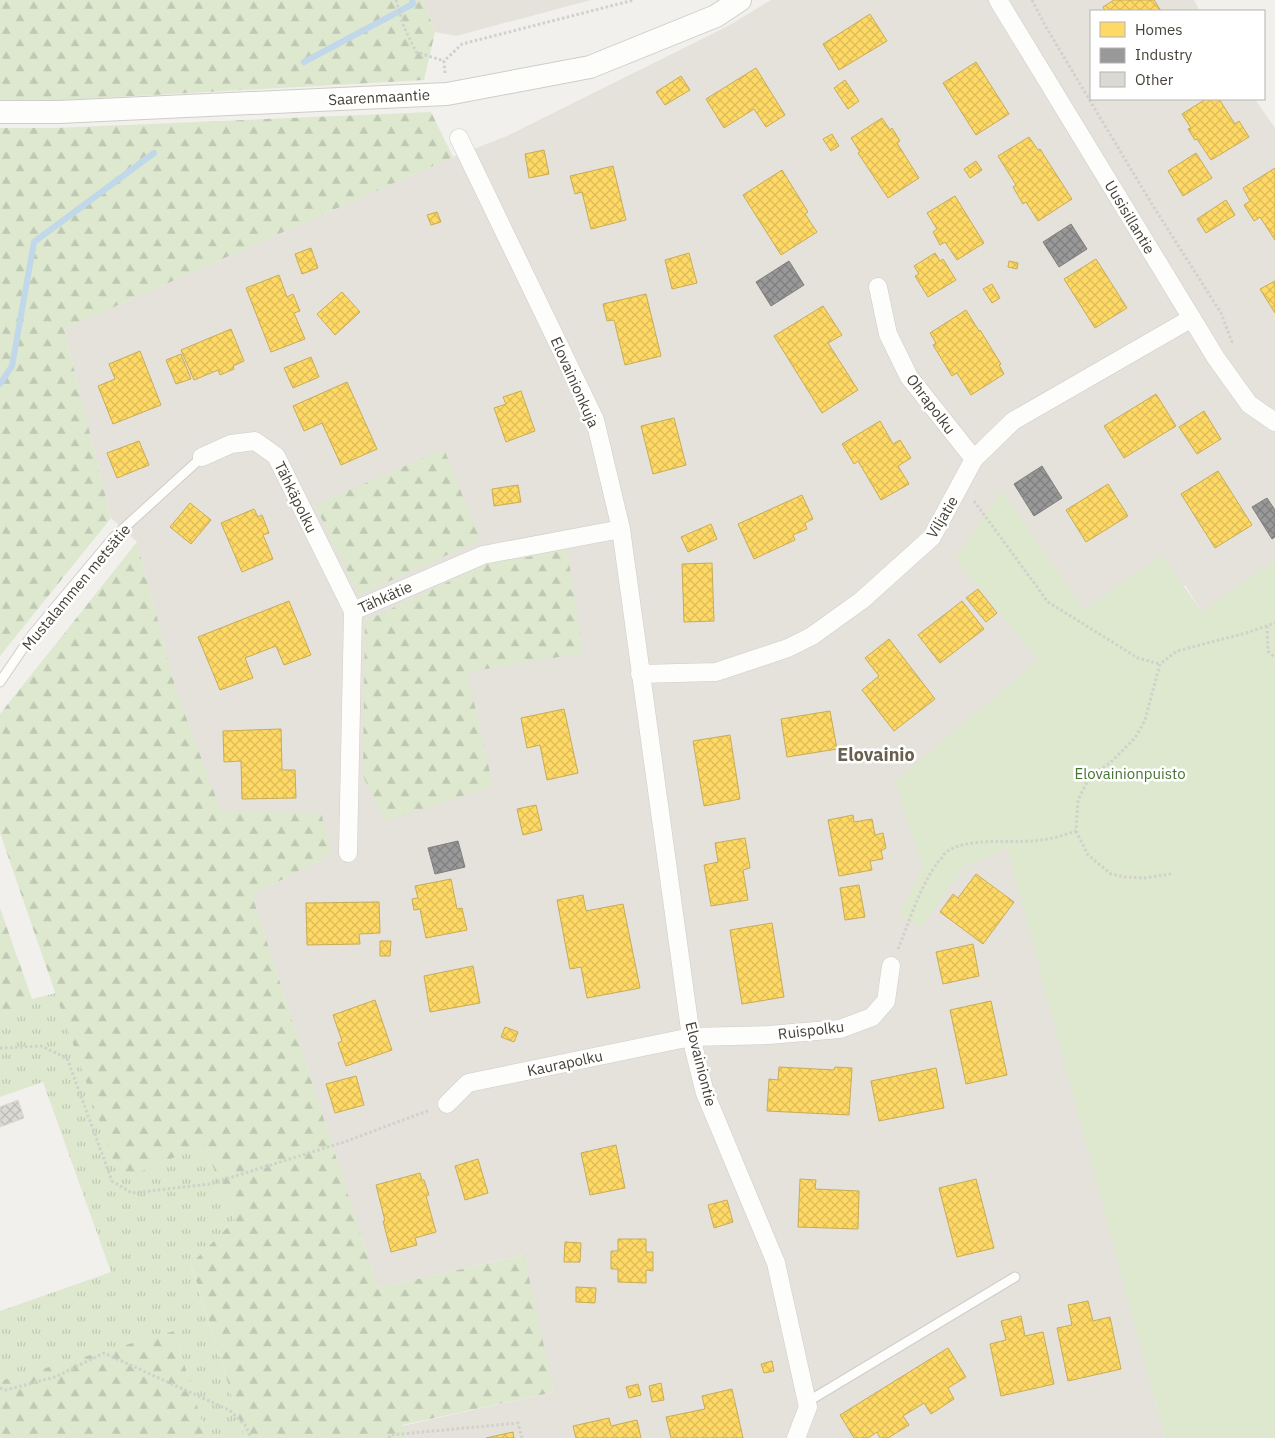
<svg xmlns="http://www.w3.org/2000/svg" width="1275" height="1438" font-family="'IBM Plex Sans',sans-serif">
	<style>
		.residential { fill: #e4e2da }
		.grass { fill: url(#grass-tufts) }
		.forest { fill: url(#forest-firs) }
		.park { fill: #dde8cf }
		.homes { fill: url(#homes-cross-hatch); stroke: #c8ac58 }
		.industry { fill: url(#industry-cross-hatch); stroke: #807f7c }
		.lines { fill: none; stroke-linecap: round; stroke-linejoin: round }
		.stream { stroke: #c1d7ea; stroke-width: 6 }
		.building { fill: url(#building-cross-hatch); stroke: #d9d7d2 }
		.service-casing { stroke: #cfcdc9; stroke-width: 11 }
		.minor-casing { stroke: #cfcdc9; stroke-width: 19 }
		.tertiary-casing { stroke: #cfcdc9; stroke-width: 24 }
		.path { stroke: #d1d0cb; stroke-width: 3; stroke-dasharray: 2.5 2.5; stroke-linecap: butt }
		.service { stroke: #fdfdfc; stroke-width: 9 }
		.minor { stroke: #fdfdfc; stroke-width: 18 }
		.tertiary { stroke: #fdfdfc; stroke-width: 22 }
		.labels { text-anchor: middle; dominant-baseline: central; stroke-width: 5; stroke-linejoin: round; paint-order: stroke }
		.street-label { font-size: 15px; fill: #464239; stroke: #fff }
		.park-label { font-size: 15px; fill: #467232; stroke: #fff }
		.quarter-label { font-size: 18px; font-weight: bold; fill: #686051; stroke: #fff }
	</style>
	<defs>
		<pattern id="grass-tufts" width="24" height="20" patternUnits="userSpaceOnUse" patternTransform="scale(1.25)"><rect width="24" height="20" fill="#dde8cf"/><path d="M3 7l-1-3M5 7V3M7 7l1-3M15 17l-1-3M17 17v-4M19 17l1-3" fill="none" stroke="#bfc8b2"/></pattern>
		<pattern id="forest-firs" width="22" height="20" patternUnits="userSpaceOnUse" patternTransform="scale(1.25)"><rect width="22" height="20" fill="#dde8cf"/><path d="M5 1l3.5 6h-7zM16 11l3.5 6h-7z" fill="#bfc8b2"/></pattern>
		<pattern id="homes-cross-hatch" width="8" height="8" patternUnits="userSpaceOnUse" patternTransform="scale(1.25)"><rect width="8" height="8" fill="#ffd966"/><path d="M0 0l8 8M0 8l8-8" fill="none" stroke="#dcbb59"/></pattern>
		<pattern id="industry-cross-hatch" width="8" height="8" patternUnits="userSpaceOnUse" patternTransform="scale(1.25)"><rect width="8" height="8" fill="#999"/><path d="M0 0l8 8M0 8l8-8" fill="none" stroke="#7f7e7e"/></pattern>
		<pattern id="building-cross-hatch" width="8" height="8" patternUnits="userSpaceOnUse" patternTransform="scale(1.25)"><rect width="8" height="8" fill="#dad9d4"/><path d="M0 0l8 8M0 8l8-8" fill="none" stroke="#bcbbb7"/></pattern>
	</defs>
	<rect width="100%" height="100%" fill="#f1f0ec"/>
	<path class="residential" d="M423,0H591L456,36L435,32Z
		M771,0H1194L1200,11H1091V99H1255L1275,128V560L1202,612L1185,585L1009,854L1165,1438H408L402,1426L554,1392L523,1255L378,1288L252,895L332,854L221,812L177,693L137,542L111,518L64,329L453,157L507,136L728,26Z"/>
	<path class="grass" d="M56,993L120,1179L204,1145L235,1220L191,1265L245,1438H207L174,1331L0,1381V1311L111,1272L43,1082L0,1097V1018L32,999Z"/>
	<path class="forest" d="M0,0H423L435,32L424,80L63,100H0Z
		M431,112L453,157L64,329L111,518L0,656V128H56Z
		M444,449L480,540L359,595L315,505Z
		M137,542L177,693L221,811L321,813L332,854L252,895L378,1288L524,1255L554,1392L402,1425L408,1438H245L191,1264L235,1220L204,1145L120,1180L0,833V714Z
		M567,550L583,653L467,672L493,786L385,821L363,776L365,621L486,564Z
		M0,908L32,999L0,1018Z
		M174,1331L207,1438H0V1381Z"/>
	<path class="park" d="M1002,490L1084,610L1162,555L1202,612L1275,560V1438H1165L1007,848L963,868L921,927L899,914L923,868L895,781L1039,660L955,559Z"/>
	<path class="homes" d="M1114,0H1154L1161,11H1105L1103,7Z
		M870,14L887,41L839,70L823,44Z
		M976,62L1009,114L976,135L943,83Z
		M756,68L785,115L766,127L754,109L724,128L706,99Z
		M681,76L690,90L665,105L656,92Z
		M845,80L859,101L848,109L834,88Z
		M1206,99H1219L1235,124L1239,121L1249,137L1211,160L1197,139L1195,140L1188,129L1191,128L1182,114Z
		M882,118L890,130L892,128L900,141L897,143L919,178L888,198L858,153L860,152L851,138Z
		M832,134L839,146L831,151L823,139Z
		M1029,137L1038,150L1040,149L1072,199L1038,221L1026,202L1023,204L1013,187L1016,185L998,156Z
		M544,150L549,174L529,178L525,154Z
		M1196,153L1212,178L1183,196L1168,171Z
		M976,161L982,170L970,178L964,169Z
		M613,166L626,220L591,229L582,192L575,194L570,176Z
		M1275,168V240L1260,217L1254,221L1244,205L1250,201L1243,188Z
		M782,170L808,212L805,214L817,232L781,255L743,195Z
		M955,196L984,243L957,260L945,242L940,245L933,232L937,229L927,213Z
		M1226,200L1235,215L1206,233L1197,219Z
		M437,212L441,222L431,225L427,215Z
		M311,248L318,268L302,274L295,254Z
		M689,253L697,283L672,289L665,260Z
		M935,253L940,261L943,259L956,280L928,297L915,276L919,274L914,266Z
		M1096,259L1127,308L1095,328L1064,279Z
		M1009,261L1018,263L1017,269L1008,267Z
		M279,275L287,297L293,294L300,311L294,313L305,339L271,352L246,288Z
		M1275,281V313L1260,289Z
		M992,284L1000,298L992,303L983,289Z
		M342,292L360,312L335,335L317,314Z
		M646,294L661,356L625,365L614,320L607,321L603,304Z
		M823,306L842,335L828,343L858,390L822,413L774,336Z
		M966,310L979,331L980,330L1001,364L999,365L1004,374L971,395L957,373L952,376L933,345L936,343L930,333Z
		M231,329L244,361L233,366L234,369L220,375L218,370L194,380L181,350Z
		M140,351L161,405L113,424L98,386L115,379L109,364Z
		M181,354L191,379L176,384L166,360Z
		M311,357L319,377L293,388L284,368Z
		M347,382L377,449L341,465L322,423L304,431L293,406Z
		M521,391L535,431L506,442L494,408L506,404L503,397Z
		M1156,394L1176,426L1124,458L1104,426Z
		M1204,411L1221,439L1197,454L1179,427Z
		M674,418L686,465L653,474L641,426Z
		M880,421L893,444L900,440L911,458L898,466L909,484L881,500L858,461L854,464L842,444Z
		M139,441L149,465L117,478L107,453Z
		M1218,471L1252,525L1215,548L1181,494Z
		M1108,484L1128,516L1086,542L1066,510Z
		M518,485L521,502L494,506L492,489Z
		M802,495L813,519L805,523L807,529L793,535L795,540L754,559L738,524Z
		M190,503L211,520L191,544L170,527Z
		M254,509L258,517L262,515L269,533L263,535L273,559L242,572L221,523Z
		M711,524L717,539L688,552L681,537Z
		M712,563L714,621L684,622L682,564Z
		M978,589L997,613L986,622L966,598Z
		M289,601L311,655L284,665L276,646L245,658L253,678L220,690L198,637Z
		M962,601L984,629L940,663L918,635Z
		M889,639L935,699L894,731L862,690L879,676L865,658Z
		M564,709L578,773L547,780L540,745L527,748L521,718Z
		M830,711L837,749L787,757L781,719Z
		M281,729L282,770H295L296,798L242,799L241,761L224,762L223,731Z
		M730,735L740,799L704,806L693,741Z
		M536,805L542,830L523,835L517,809Z
		M853,815L854,822L872,819L875,835L883,833L886,848L881,851L883,859L870,861L872,870L839,876L828,820Z
		M745,838L750,868L743,870L748,900L711,906L704,865L718,862L715,843Z
		M976,874L1014,902L983,944L940,912L953,894L958,898Z
		M451,879L457,909L462,908L467,930L426,938L420,909L414,910L412,899L418,898L415,886Z
		M859,885L865,917L845,920L840,888Z
		M583,895L586,911L623,904L640,988L587,998L581,967L570,969L557,900Z
		M379,902L380,933L359,934L360,944L307,945L306,903Z
		M772,923L784,997L742,1004L730,930Z
		M380,941H391L390,956H380Z
		M973,944L979,976L943,984L936,952Z
		M473,966L480,1003L430,1012L424,976Z
		M375,1000L392,1050L346,1066L338,1043L342,1041L333,1015Z
		M991,1001L1007,1075L966,1084L950,1010Z
		M505,1027L518,1032L514,1042L501,1037Z
		M779,1067L834,1070L835,1067L852,1068L849,1115L767,1111L769,1079L778,1080Z
		M936,1068L944,1108L879,1121L871,1081Z
		M356,1076L364,1105L335,1113L326,1084Z
		M616,1145L625,1188L590,1195L581,1153Z
		M478,1159L488,1193L465,1200L455,1166Z
		M420,1173L422,1180H424L429,1195L426,1196L436,1232L415,1238L417,1245L391,1252L383,1221H385L376,1185Z
		M800,1179L816,1180L815,1189L859,1191L858,1229L798,1227Z
		M976,1179L994,1248L957,1257L939,1188Z
		M727,1200L733,1222L714,1228L708,1205Z
		M618,1239H646V1252H653V1271L646,1270V1283L618,1282V1269H611V1251H618Z
		M565,1242L581,1243L580,1262H564Z
		M576,1287L596,1288L595,1303L576,1302Z
		M1088,1301L1093,1321L1110,1317L1121,1369L1068,1381L1057,1328L1072,1325L1068,1305Z
		M1021,1316L1025,1336L1043,1332L1054,1384L1001,1396L990,1344L1006,1340L1001,1321Z
		M948,1348L966,1377L948,1388L954,1399L931,1414L924,1403L903,1416L909,1425L888,1438H880L877,1432L868,1438H854L840,1415Z
		M772,1361L774,1371L764,1373L761,1364Z
		M661,1383L664,1400L652,1402L649,1386Z
		M638,1384L641,1395L629,1398L626,1387Z
		M732,1389L743,1438H671L666,1417L705,1409L702,1396Z
		M609,1418L611,1426L637,1420L641,1438H576L573,1426Z
		M513,1432L514,1438H486Z"/>
	<path class="industry" d="M1071,224L1087,249L1059,267L1043,242Z
		M789,261L804,285L771,306L756,282Z
		M1042,466L1062,498L1034,516L1014,484Z
		M1267,498L1275,510V537L1272,539L1252,507Z
		M458,841L465,867L435,874L428,848Z"/>
	<g class="lines">
		<path class="stream" d="M304,62L413,4L412,0
			M0,384L12,366L34,242L154,153"/>
	</g>
	<path class="building" d="M18,1100L24,1118L0,1127V1107Z"/>
	<g class="lines">
		<g class="service-casing">
			<path id="service" d="M0,682L32,635L114,537L202,457
				M807,1402L1015,1277"/>
		</g>
		<g class="minor-casing">
			<path id="minor" d="M998,0L1216,358L1249,404L1275,422
				M459,138L595,420L621,529L691,1037L705,1093L776,1263L808,1407L796,1438
				M878,287L888,334L909,377L974,459
				M202,457L231,444L255,441L276,456L353,611
				M640,674L716,672L788,648L812,636L862,600L932,537L974,459L1013,421L1192,318
				M348,853L353,611L483,555L621,529
				M447,1104L468,1083L691,1037L769,1035L840,1029L872,1017L886,1001L891,966"/>
		</g>
		<g class="tertiary-casing">
			<path id="tertiary" d="M0,112H59L447,94L590,67L716,16L740,0"/>
		</g>
		<path class="path" d="M396,0L404,27L416,52L444,61
			M1032,0L1046,27L1150,201L1221,313L1232,342L1230,344
			M445,73L444,61L462,44L634,0
			M974,501L1048,602L1138,658L1160,664
			M1267,626L1268,651L1275,658
			M1076,831L1088,855L1111,874L1125,877L1144,878L1171,874
			M898,949C910,920 919,888 938,862C941,860 943,856 945,853C965,837 1008,843 1032,841C1047,840 1062,836 1076,831L1078,800L1090,776L1110,763L1135,738L1145,720L1160,664L1177,651L1246,633L1275,623
			M0,1048L41,1046L67,1058L112,1181L132,1193L210,1184L344,1142L430,1110
			M0,1388L6,1390L55,1377L104,1353L229,1410L245,1425L251,1438
			M389,1438L390,1435L518,1423L522,1438"/>
		<use href="#service" class="service"/>
		<use href="#minor" class="minor"/>
		<use href="#tertiary" class="tertiary"/>
	</g>
	<g class="labels">
		<g class="street-label">
			<text transform="translate(379 97) rotate(-3)">Saarenmaantie</text>
			<text transform="translate(1130 217) rotate(59)">Uusisillantie</text>
			<text transform="translate(575 382) rotate(66)">Elovainionkuja</text>
			<text transform="translate(931 404) rotate(53)">Ohrapolku</text>
			<text transform="translate(296 497) rotate(64)">Tähkäpolku</text>
			<text transform="translate(942 517) rotate(-59)">Viljatie</text>
			<text transform="translate(76 587) rotate(-50)">Mustalammen metsätie</text>
			<text transform="translate(385 597) rotate(-24)">Tähkätie</text>
			<text transform="translate(811 1030) rotate(-7)">Ruispolku</text>
			<text transform="translate(565 1063) rotate(-12)">Kaurapolku</text>
			<text transform="translate(701 1064) rotate(76)">Elovainiontie</text>
		</g>
		<g class="park-label">
			<text x="1130" y="773">Elovainionpuisto</text>
		</g>
		<g class="quarter-label">
			<text x="876" y="754">Elovainio</text>
		</g>
	</g>
	<rect x="1090" y="10" width="175" height="90" fill="#ffffff" stroke="#b5b3b0"/>
	<rect x="1100" y="22" width="25" height="15" fill="#ffd966" stroke="#b5b3b0"/>
	<text x="1135" y="35" font-size="15" fill="#464239">Homes</text>
	<rect x="1100" y="48" width="25" height="15" fill="#999999" stroke="#b5b3b0"/>
	<text x="1135" y="60" font-size="15" fill="#464239">Industry</text>
	<rect x="1100" y="72" width="25" height="15" fill="#dad9d4" stroke="#b5b3b0"/>
	<text x="1135" y="85" font-size="15" fill="#464239">Other</text>
</svg>
